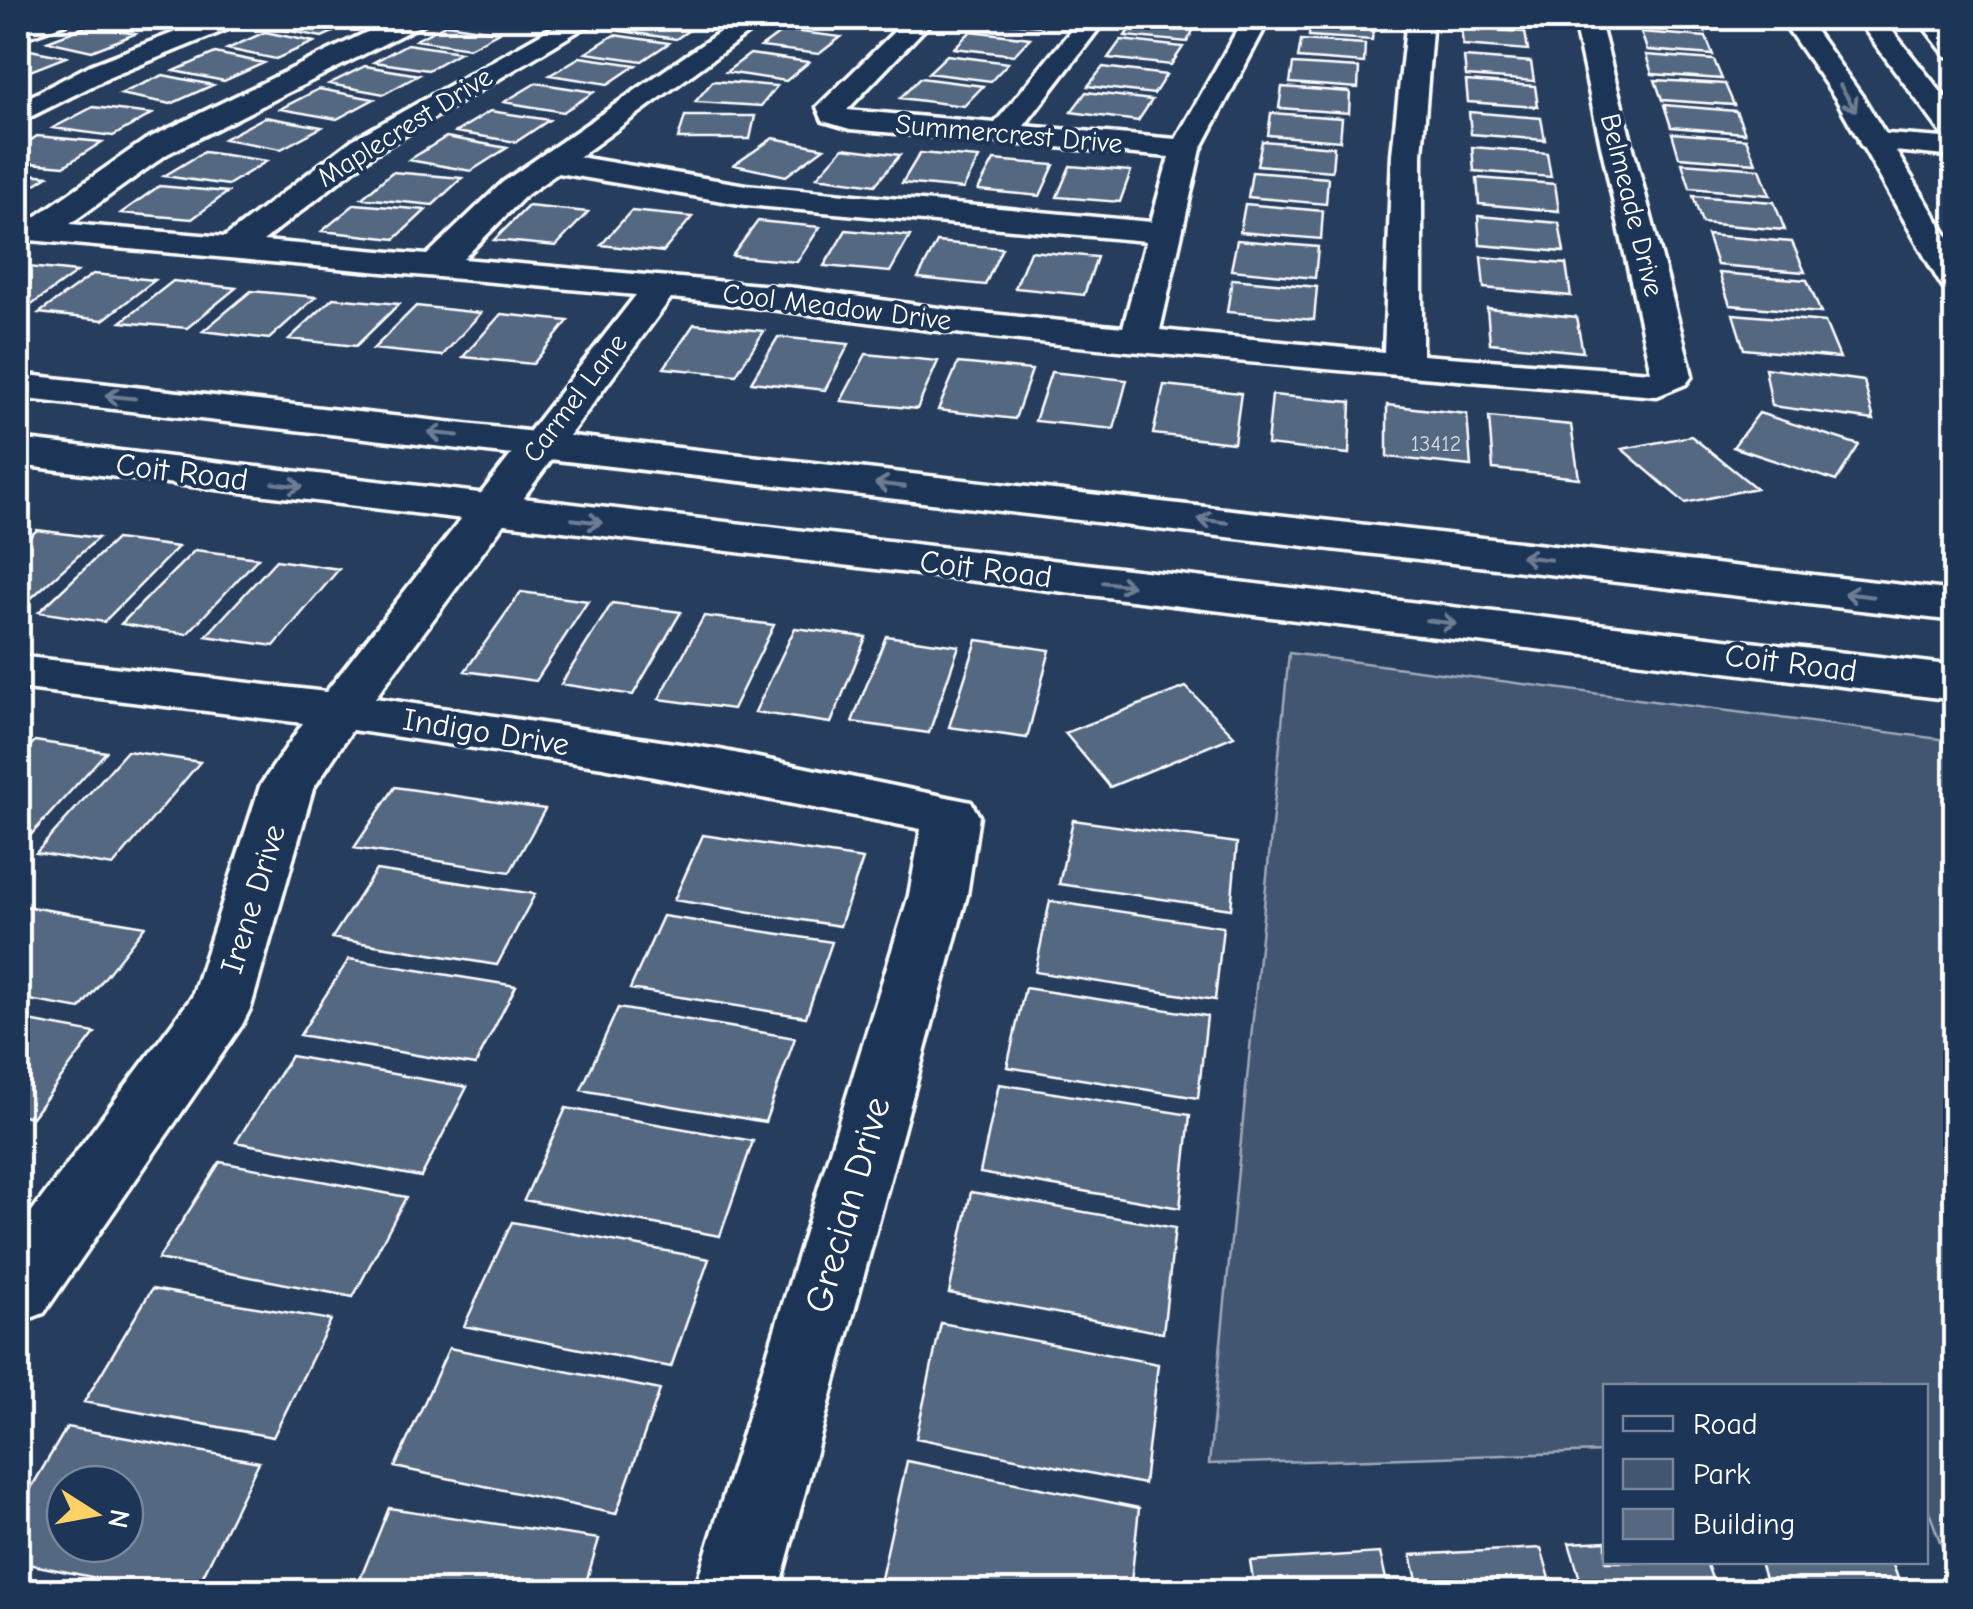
<svg xmlns="http://www.w3.org/2000/svg" width="1973" height="1609" font-family="'Comic Neue',sans-serif">
	<style>
		.green { fill: #425672; stroke: #a0aab8; stroke-width: 2.5 }
		.building { fill: #556781; stroke: #fff; stroke-width: 2.5; fill-rule: evenodd }
		.lines { fill: none; stroke-linecap: round; stroke-linejoin: round }
		.minor-casing { stroke: #fff; stroke-width: 7 }
		.major-casing { stroke: #fff; stroke-width: 7 }
		.minor { fill: #1d3557; fill-rule: evenodd }
		.major { fill: #1d3557; fill-rule: evenodd }
		.oneway { stroke: #6c7c92 }
		.labels { text-anchor: middle; dominant-baseline: central; stroke-width: 8; stroke-linejoin: round; paint-order: stroke }
		.far-number-label { font-size: 22px; fill: #d4d9e0 }
		.far-street-label { font-size: 28px; fill: #fff; stroke: #1d3557 }
		.street-label { font-size: 32px; fill: #fff; stroke: #1d3557 }
		.near-street-label { font-size: 38px; fill: #fff; stroke: #1d3557 }
	</style>
	<rect width="100%" height="100%" fill="#263d5e"/>
	<filter id="ink" filterUnits="userSpaceOnUse"><feTurbulence type="fractalNoise" baseFrequency=".01" numOctaves="2"/><feDisplacementMap in="SourceGraphic" scale="20" xChannelSelector="R" yChannelSelector="G"/><feConvolveMatrix kernelMatrix="1 2 1 2 8 2 1 2 1" color-interpolation-filters="sRGB"/></filter>
	<g filter="url(#ink)">
		<path class="green" d="M1289,653L1955,741V1582L1926,1504V1386H1606L1605,1452L1209,1464Z"/>
		<path class="building" d="M111,18H178L153,28L107,19Z
			M298,18H341L358,21L322,37L274,28Z
			M643,18H665L701,22L676,39L621,31Z
			M801,18H866L855,27L797,21Z
			M983,18H1047L1040,26L981,20Z
			M1311,18L1374,23L1372,40L1309,36Z
			M1462,18H1524L1526,27L1462,23Z
			M1637,18H1699L1705,32L1640,27Z
			M1136,19L1196,25L1187,42L1125,36Z
			M447,24L499,32L469,48L416,40Z
			M90,25L135,34L92,51L47,41Z
			M1461,28L1525,32L1528,50L1463,45Z
			M784,30L841,37L819,54L761,47Z
			M971,31L1030,38L1014,55L954,48Z
			M265,32L314,42L276,59L227,49Z
			M1641,32L1706,37L1713,55L1647,50Z
			M614,35L669,43L642,61L586,53Z
			M1121,40L1183,47L1171,65L1108,58Z
			M1301,40L1365,44L1364,63L1298,58Z
			M407,44L460,52L428,70L374,62Z
			M18,49L20,48L66,57L20,75Z
			M215,53L264,63L224,81L174,71Z
			M750,54L809,62L786,81L726,72Z
			M947,55L1008,63L991,81L928,73Z
			M1646,55L1714,60L1722,79L1652,74Z
			M580,57L636,65L608,84L550,75Z
			M1464,57L1531,62L1534,81L1466,76Z
			M1293,64L1359,68L1358,88L1290,83Z
			M365,66L419,75L384,94L329,84Z
			M1103,67L1166,75L1154,94L1088,86Z
			M163,75L213,85L171,104L120,94Z
			M920,78L983,86L964,106L900,98Z
			M1655,80L1725,84L1734,105L1662,100Z
			M713,81L777,86L761,106L695,102Z
			M1466,81L1535,86L1538,107L1468,102Z
			M536,83L594,92L563,112L504,102Z
			M1282,87L1350,92L1349,113L1279,108Z
			M319,89L374,99L337,119L280,109Z
			M1086,92L1152,100L1138,121L1071,112Z
			M1664,105L1736,111L1745,133L1671,127Z
			M93,107L152,114L113,136L53,128Z
			M490,111L549,120L516,142L456,132Z
			M1469,112L1541,118L1545,140L1471,134Z
			M1271,113L1342,118L1340,141L1268,135Z
			M685,116H755L750,139H678Z
			M265,117L322,127L281,149L224,139Z
			M1672,133L1746,139L1756,163L1679,157Z
			M37,136L102,142L64,166L18,162V149Z
			M446,137L507,148L471,171L409,160Z
			M773,138L824,148L786,176L734,165Z
			M1262,141L1334,147L1332,171L1257,165Z
			M1472,147L1547,153L1551,177L1474,171Z
			M843,148L900,155L875,185L817,177Z
			M204,152L267,161L228,185L164,176Z
			M920,153L979,158L963,189L902,183Z
			M994,160L1054,165L1040,196L978,190Z
			M1682,163L1760,169L1770,195L1690,188Z
			M1070,166L1131,171L1120,202L1057,197Z
			M392,172L462,178L433,205L362,198Z
			M1252,172L1328,178L1326,204L1248,197Z
			M18,173L48,176L18,195Z
			M1477,178L1555,184L1559,211L1479,204Z
			M159,186L228,192L192,219L121,213Z
			M1693,196L1774,202L1785,230L1702,223Z
			M355,204L426,210L395,239L322,231Z
			M1245,204L1323,211L1321,239L1240,232Z
			M528,206L588,212L556,246L494,240Z
			M631,211L692,217L663,252L601,245Z
			M1478,216L1559,223L1564,252L1480,245Z
			M758,221L820,227L797,262L732,256Z
			M846,230L910,236L890,272L824,266Z
			M1707,235L1792,242L1805,272L1717,265Z
			M1237,240L1318,247L1315,278L1231,270Z
			M937,242L1002,248L985,285L918,278Z
			M1030,251L1097,257L1084,295L1015,288Z
			M1481,257L1566,264L1571,296L1484,288Z
			M18,266L77,272L23,311H18Z
			M1719,273L1807,280L1821,313L1730,305Z
			M93,274L155,280L103,320L39,313Z
			M1232,279L1317,287L1314,320L1227,312Z
			M173,281L236,288L187,328L121,322Z
			M251,291L316,297L269,339L203,331Z
			M333,298L399,304L356,346L289,339Z
			M416,306L481,313L442,356L373,349Z
			M1487,308L1576,317L1583,352L1490,343Z
			M501,314L568,321L533,364L463,357Z
			M1733,314L1825,322L1840,358L1744,349Z
			M694,324L764,331L736,375L664,368Z
			M778,337L849,344L825,390L751,382Z
			M866,354L938,361L917,409L841,401Z
			M958,363L1032,370L1015,419L938,410Z
			M1765,368L1864,381L1874,420L1772,406Z
			M1051,372L1127,380L1114,429L1035,421Z
			M1164,385L1241,393L1234,443L1153,434Z
			M1272,395L1351,402L1349,454L1267,445Z
			M1387,405L1467,414L1471,466L1387,457Z
			M1759,413L1859,445L1836,481L1733,447Z
			M1489,417L1571,425L1579,478L1493,469Z
			M1691,436L1756,488L1685,503L1622,449Z
			M37,530L98,538L18,610V547Z
			M116,539L178,547L104,622L39,612Z
			M195,550L258,558L187,634L121,624Z
			M276,560L339,569L274,646L206,636Z
			M521,592L588,601L536,681L465,671Z
			M612,603L681,612L633,695L561,684Z
			M704,616L774,625L733,709L659,699Z
			M795,628L866,637L831,723L755,712Z
			M886,636L959,646L929,733L852,722Z
			M977,640L1050,650L1027,738L949,727Z
			M1186,687L1234,736L1110,787L1065,733Z
			M35,741L106,752L18,849V759Z
			M127,751L200,762L113,866L36,853Z
			M395,787L545,809L510,872L354,848Z
			M1073,820L1237,843L1231,909L1059,884Z
			M703,835L863,859L840,926L674,900Z
			M376,870L535,894L497,965L332,938Z
			M1050,901L1223,927L1215,1000L1035,972Z
			M18,905L145,926L80,1009L18,998Z
			M663,916L832,942L806,1017L630,989Z
			M349,959L516,986L475,1065L300,1035Z
			M1025,988L1207,1016L1198,1098L1007,1067Z
			M618,1008L795,1038L765,1122L581,1090Z
			M18,1019L95,1033L32,1117L18,1114Z
			M291,1056L467,1087L421,1177L236,1142Z
			M999,1084L1190,1115L1180,1208L980,1173Z
			M566,1108L753,1141L720,1236L524,1200Z
			M220,1162L406,1197L353,1297L158,1259Z
			M971,1192L1175,1228L1163,1333L949,1293Z
			M512,1222L709,1259L671,1367L464,1326Z
			M152,1289L331,1320L273,1437L84,1402Z
			M941,1323L1158,1364L1144,1484L916,1438Z
			M449,1348L660,1390L616,1514L395,1467Z
			M67,1427L259,1462L195,1592H165L18,1562V1510ZM65,1484H125V1544H65Z
			M907,1461L1139,1508L1130,1592H878Z
			M389,1508L599,1539L583,1592H355Z
			M1606,1541V1562H1706L1717,1592H1584L1569,1543Z
			M1541,1548L1554,1592H1420L1411,1555Z
			M1380,1553L1389,1592H1255L1250,1561Z
			M1760,1562H1892L1903,1592H1769Z"/>
		<g class="lines">
			<g class="minor-casing">
				<path id="minor" d="M34,18H71L67,23L18,40V23Z
					M212,18H247L243,23L110,77L18,123V103L90,65Z
					M396,18H429L425,23L167,154L70,224L225,237L352,140L569,18H600L374,154L263,241L427,255L503,182L740,18H769L579,157L746,185L1151,222L1169,157L850,129L823,121L817,107L908,18H935L847,110L995,123L1081,18H1107L1024,126L1176,139L1244,18H1270L1201,149L1160,330L1384,352L1392,154L1407,18H1433L1422,154V355L1651,372L1573,18H1599L1689,362L1692,376L1686,384L1657,396C1426,378 1194,359 964,334C866,323 769,307 671,298L375,698L720,750L971,802L979,816L967,895L778,1592H694L909,895L921,829L603,767L352,730L313,789L251,1007L242,1025L44,1313L18,1323V1230L192,997L260,786L303,723L18,688V656L326,692L636,295L18,239V219L31,220L145,140ZM558,173L746,205L1146,241L1123,327L960,311L796,288L463,259L525,196Z
					M1917,18H1943L1956,32V58L1946,56Z
					M1874,133L1956,139V157L1863,148L1859,142L1863,136Z"/>
			</g>
			<g class="major-casing">
				<path id="major" d="M1780,18H1806L1864,99L1956,250V291L1943,288L1938,280L1836,99Z
					M1856,18H1882L1956,111V141L1945,138Z
					M18,374L1956,591V621L18,398Z
					M18,439L1956,666V700L18,465Z"/>
			</g>
			<use href="#minor" class="minor"/>
			<use href="#major" class="major"/>
		</g>
		<defs><path id="oneway-shaft" d="M-6 0H5M1.5-3L5.5 0L1.5 3" fill="none" stroke-width="1.6" stroke-linecap="round" stroke-linejoin="round" transform="scale(2.5)"/></defs>
		<g class="oneway">
			<use href="#oneway-shaft" transform="translate(1848 98) rotate(59)"/>
			<use href="#oneway-shaft" transform="translate(120 397) rotate(-174)"/>
			<use href="#oneway-shaft" transform="translate(443 434) rotate(-174)"/>
			<use href="#oneway-shaft" transform="translate(288 485) rotate(7)"/>
			<use href="#oneway-shaft" transform="translate(890 485) rotate(-173)"/>
			<use href="#oneway-shaft" transform="translate(587 521) rotate(7)"/>
			<use href="#oneway-shaft" transform="translate(1213 521) rotate(-173)"/>
			<use href="#oneway-shaft" transform="translate(1536 558) rotate(-173)"/>
			<use href="#oneway-shaft" transform="translate(1118 584) rotate(7)"/>
			<use href="#oneway-shaft" transform="translate(1859 595) rotate(-173)"/>
			<use href="#oneway-shaft" transform="translate(1441 622) rotate(7)"/>
		</g>
	</g>
	<g class="labels">
		<g class="far-number-label">
			<text x="1436" y="444">13412</text>
		</g>
		<g class="far-street-label">
			<text transform="translate(405 127) rotate(-32)">Maplecrest Drive</text>
			<text transform="translate(1009 134) rotate(5)">Summercrest Drive</text>
			<text transform="translate(1632 205) rotate(76)">Belmeade Drive</text>
			<text transform="translate(837 307) rotate(7)">Cool Meadow Drive</text>
			<text transform="translate(575 398) rotate(-53)">Carmel Lane</text>
		</g>
		<g class="street-label">
			<text transform="translate(182 472) rotate(7)">Coit Road</text>
			<text transform="translate(986 569) rotate(7)">Coit Road</text>
			<text transform="translate(1791 663) rotate(7)">Coit Road</text>
			<text transform="translate(486 732) rotate(9)">Indigo Drive</text>
			<text transform="translate(253 899) rotate(-73)">Irene Drive</text>
		</g>
		<g class="near-street-label">
			<text transform="translate(848 1205) rotate(-74)">Grecian Drive</text>
		</g>
	</g>
	<rect width="1973" height="1609" fill="none" stroke="#1d3557" stroke-width="60"/>
	<rect x="30" y="30" width="1913" height="1549" fill="none" stroke="#fff" stroke-width="4" filter="url(#ink)"/>
	<rect x="1603" y="1384" width="325" height="180" fill="#1d3557" stroke="#77869a" stroke-width="2.5"/>
	<rect x="1623" y="1416" width="50" height="15" fill="#1d3557" stroke="#77869a" stroke-width="2.5"/>
	<text x="1693" y="1434" font-size="30" fill="#ffffff">Road</text>
	<rect x="1623" y="1459" width="50" height="30" fill="#425672" stroke="#77869a" stroke-width="2.5"/>
	<text x="1693" y="1484" font-size="30" fill="#ffffff">Park</text>
	<rect x="1623" y="1509" width="50" height="30" fill="#556781" stroke="#77869a" stroke-width="2.5"/>
	<text x="1693" y="1534" font-size="30" fill="#ffffff">Building</text>
	<g transform="translate(95 1514) rotate(101)"><circle r="48" fill="#1d3557" stroke="#77869a" stroke-width="2.5"/>
	<path d="M0-8L18 38L0 25L-18 38Z" fill="#ffd166"/>
	<text y="-15" font-size="28" font-weight="bold" text-anchor="middle" fill="#ffffff">N</text>
	</g>
</svg>
